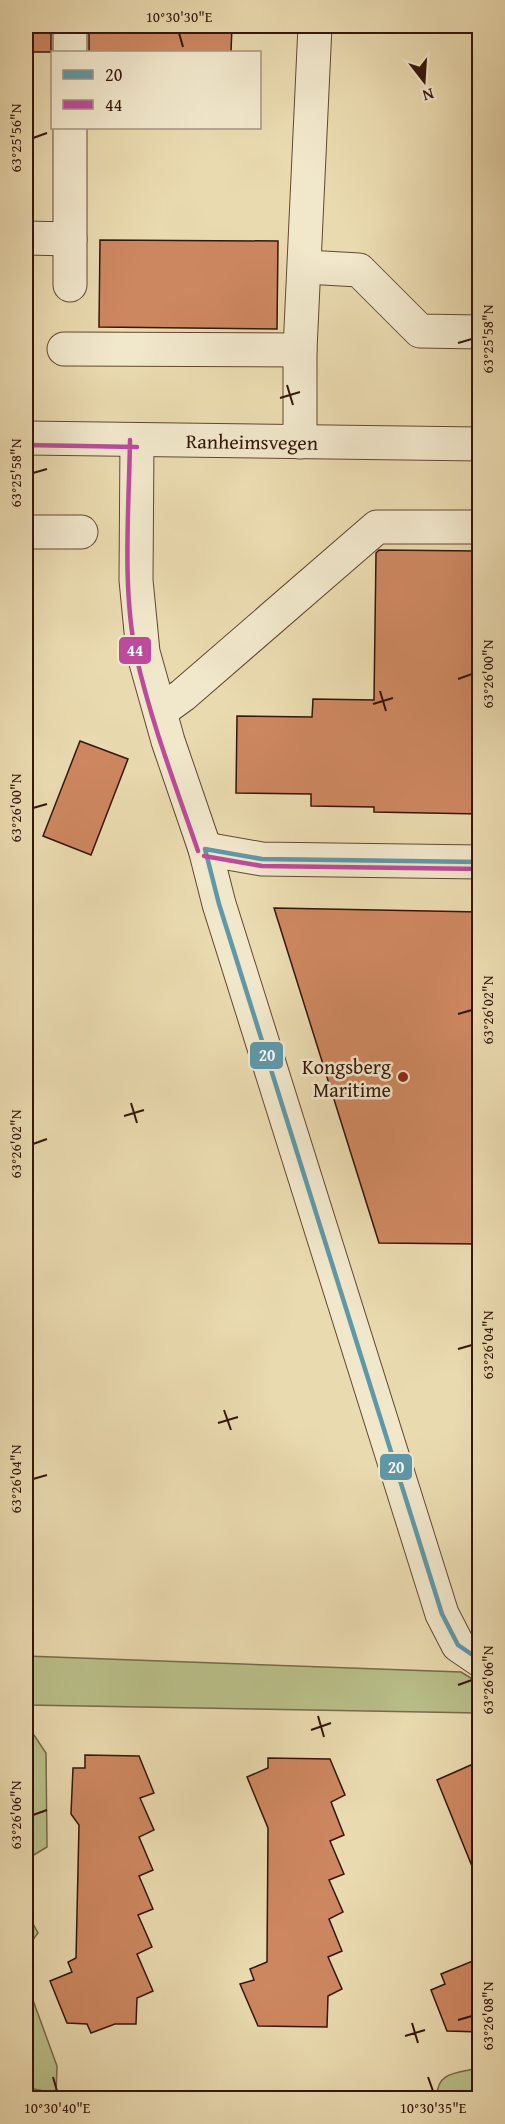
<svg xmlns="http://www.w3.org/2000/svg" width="505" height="2124" font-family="'Gentium Book Plus',serif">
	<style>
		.green { fill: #b9bf89; stroke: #766a4a; stroke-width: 1.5 }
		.building { fill: #cd8760; stroke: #34160a; stroke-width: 1.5 }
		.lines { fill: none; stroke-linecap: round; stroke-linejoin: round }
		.minor-casing { stroke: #624733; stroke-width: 35 }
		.minor { stroke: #f1e7cb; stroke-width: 33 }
		.bus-1-casing { stroke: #f1e7cb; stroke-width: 9 }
		.bus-2-casing { stroke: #f1e7cb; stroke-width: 9 }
		.bus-1 { stroke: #5f98a8; stroke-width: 4.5 }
		.bus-2 { stroke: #bd4b9b; stroke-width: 4.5 }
		.ticks { fill: none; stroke: #34160a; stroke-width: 2 }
		.poi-dot { fill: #8f2418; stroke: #f1e7cb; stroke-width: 2 }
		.labels { text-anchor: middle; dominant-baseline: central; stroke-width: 5; stroke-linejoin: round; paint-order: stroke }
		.street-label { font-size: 20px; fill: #34160a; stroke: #f1e7cb }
		.poi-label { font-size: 20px; fill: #34160a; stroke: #f1e7cb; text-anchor: end }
		.line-badge { stroke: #f1e7cb; stroke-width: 2 }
		.badge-label { font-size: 16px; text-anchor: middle; font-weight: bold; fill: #fff }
		.neatline { fill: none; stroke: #34160a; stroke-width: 2 }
		.ticks-label { font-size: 15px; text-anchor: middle; fill: #34160a }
	</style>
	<rect width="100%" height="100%" fill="#eadaaf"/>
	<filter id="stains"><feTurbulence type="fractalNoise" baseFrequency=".00333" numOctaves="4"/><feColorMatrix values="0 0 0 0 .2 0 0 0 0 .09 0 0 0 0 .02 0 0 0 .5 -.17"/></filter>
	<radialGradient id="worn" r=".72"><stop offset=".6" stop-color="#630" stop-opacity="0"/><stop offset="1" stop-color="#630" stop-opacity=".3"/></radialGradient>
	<path class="green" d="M26,1656L461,1672L479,1683V1713L26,1705Z
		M26,1730L34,1735L46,1753L47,1847L32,1856V1922L38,1933L26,1949Z
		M26,1981L57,2066L56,2094L26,2087Z
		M479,2068V2098H437C436,2071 458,2073 479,2068Z"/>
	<path class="building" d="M26,26H51V52H26Z
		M89,26H232L231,52H89Z
		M100,240L278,241L277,329L99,327Z
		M379,550L480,551V814L374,812V807L311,806V794L236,793L237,716L312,717L313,699L374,700L376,553Z
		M80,741L128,759L91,855L43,836Z
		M274,908L480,912V1244L379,1243Z
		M85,1755L139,1756L154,1793L140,1798L154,1830L139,1837L153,1870L139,1876L153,1909L138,1915L152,1947L137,1954L153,1991L137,1998L136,2024H115L91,2033L87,2024L67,2023L50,1981L72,1972L68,1962L76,1958L79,1825L71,1814L73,1768H85Z
		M268,1758L330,1759L345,1795L331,1802L344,1835L330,1841L344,1874L329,1880L343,1912L329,1919L342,1951L328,1957L342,1989L328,1996L327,2027L258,2026L240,1984L254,1980L250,1969L267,1962L268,1828L247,1777L268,1768Z
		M480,1761V1881H478L437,1780Z
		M480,1958V2032L447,2031L431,1990L445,1984L441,1974Z"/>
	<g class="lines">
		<g class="minor-casing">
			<g id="minor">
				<path d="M70,52V26"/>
				<path d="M70,128V285"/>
				<path d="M26,238L70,239"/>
				<path d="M306,267L359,270L420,331L480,332"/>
				<path d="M64,349L300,350"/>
				<path id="s1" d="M26,438L480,444"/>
				<path d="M137,440L136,580L143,652L168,741L205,849L219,904L442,1614L458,1645L480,1660"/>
				<path d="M300,442V350L315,26"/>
				<path d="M26,532H81"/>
				<path d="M161,711L183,695L377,527H480"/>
				<path d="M205,849L262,859L480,862"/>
			</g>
		</g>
		<use href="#minor" class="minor"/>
		<g class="bus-1-casing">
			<path id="bus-1" d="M205,849L219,904L442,1614L458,1645L480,1660
				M205,849L262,859L480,862"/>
		</g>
		<g class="bus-2-casing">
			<path id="bus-2" d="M130,440C129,507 122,589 136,655C151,722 176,787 198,851
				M26,445L137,447
				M204,856L262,866L480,869"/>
		</g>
		<use href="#bus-1" class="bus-1"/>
		<use href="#bus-2" class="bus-2"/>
	</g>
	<path class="ticks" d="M179,33L183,47M33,138L47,133M458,343L472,339M287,385L293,405M280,398L300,392M33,473L47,469M458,679L472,674M380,691L386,711M373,704L393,698M33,808L47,804M458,1014L472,1010M131,1103L137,1123M124,1116L144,1110M33,1144L47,1139M458,1349L472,1345M224,1410L231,1430M218,1423L238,1417M33,1479L47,1475M458,1685L472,1680M318,1716L324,1737M311,1730L331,1723M33,1815L47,1810M458,2020L472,2016M412,2023L418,2043M405,2036L425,2030M53,2077L57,2091M428,2077L433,2091"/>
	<circle class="poi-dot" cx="403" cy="1077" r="6"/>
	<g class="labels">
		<g class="street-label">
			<text stroke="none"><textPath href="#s1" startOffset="226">Ranheimsvegen</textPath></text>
		</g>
		<g class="poi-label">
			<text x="391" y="1066">Kongsberg<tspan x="391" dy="23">Maritime</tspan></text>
		</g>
	</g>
	<g class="line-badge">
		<rect x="118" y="636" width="34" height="29" rx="6" fill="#bd4b9b"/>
		<rect x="249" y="1041" width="35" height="29" rx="6" fill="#5f98a8"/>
		<rect x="379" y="1453" width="34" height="28" rx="6" fill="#5f98a8"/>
	</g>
	<g class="badge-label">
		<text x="135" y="656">44</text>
		<text x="267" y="1061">20</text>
		<text x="396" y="1473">20</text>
	</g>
	<rect width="505" height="2124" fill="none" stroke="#eadaaf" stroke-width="66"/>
	<rect x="51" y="51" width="210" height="78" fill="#f1e7cb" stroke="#a5937e" stroke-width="1.5"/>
	<rect x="63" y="70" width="30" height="9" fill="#5f98a8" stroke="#a5937e" stroke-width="1.5"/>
	<text x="105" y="81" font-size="18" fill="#34160a">20</text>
	<rect x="63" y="100" width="30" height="9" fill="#bd4b9b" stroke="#a5937e" stroke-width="1.5"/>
	<text x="105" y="111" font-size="18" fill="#34160a">44</text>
	<g transform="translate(424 81) rotate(163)" stroke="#f1e7cb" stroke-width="4.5" paint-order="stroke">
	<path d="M0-4.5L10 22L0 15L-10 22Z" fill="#34160a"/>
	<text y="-9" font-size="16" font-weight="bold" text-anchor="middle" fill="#34160a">N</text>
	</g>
	<rect x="33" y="33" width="439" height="2058" class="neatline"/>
	<g class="ticks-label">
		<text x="179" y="22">10°30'30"E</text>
		<text transform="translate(16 138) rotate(-90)" y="5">63°25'56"N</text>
		<text transform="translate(488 339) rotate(-90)" y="5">63°25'58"N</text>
		<text transform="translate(16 473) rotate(-90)" y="5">63°25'58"N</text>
		<text transform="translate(488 674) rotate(-90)" y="5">63°26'00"N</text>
		<text transform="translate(16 808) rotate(-90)" y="5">63°26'00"N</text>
		<text transform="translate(488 1010) rotate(-90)" y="5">63°26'02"N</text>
		<text transform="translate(16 1144) rotate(-90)" y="5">63°26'02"N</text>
		<text transform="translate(488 1345) rotate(-90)" y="5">63°26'04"N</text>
		<text transform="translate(16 1479) rotate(-90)" y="5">63°26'04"N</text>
		<text transform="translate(488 1680) rotate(-90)" y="5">63°26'06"N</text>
		<text transform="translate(16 1815) rotate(-90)" y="5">63°26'06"N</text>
		<text transform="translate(488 2016) rotate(-90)" y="5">63°26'08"N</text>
		<text x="57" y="2113">10°30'40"E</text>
		<text x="433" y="2113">10°30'35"E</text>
	</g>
	<rect width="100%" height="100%" filter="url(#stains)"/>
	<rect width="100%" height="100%" fill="url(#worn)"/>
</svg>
